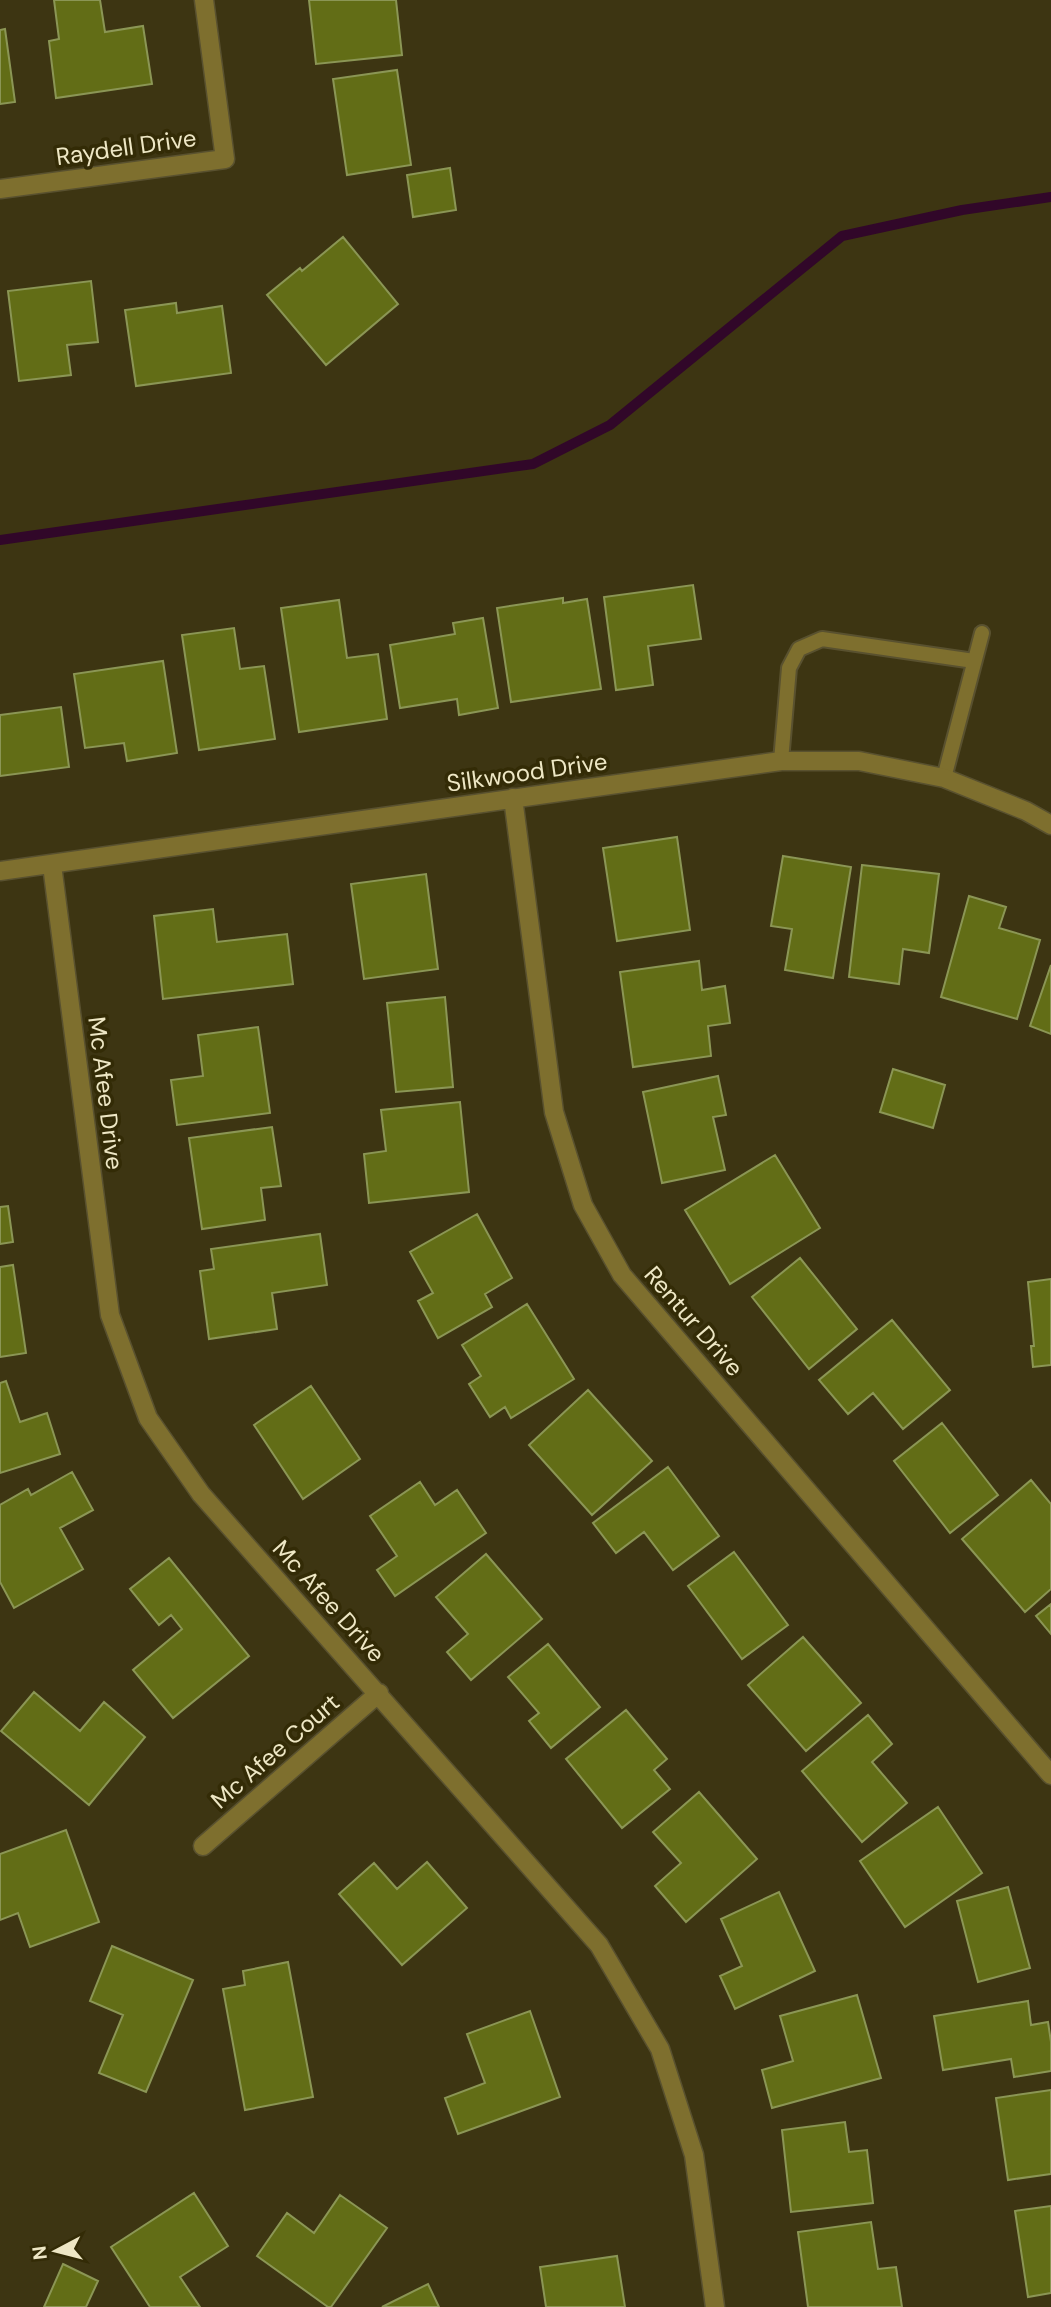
<svg xmlns="http://www.w3.org/2000/svg" width="1051" height="2307" font-family="'DM Sans',sans-serif">
	<style>
		.lines { fill: none; stroke-linecap: round; stroke-linejoin: round }
		.stream { stroke: #310729; stroke-width: 10 }
		.building { fill: #626d16; stroke: #8b9655; stroke-width: 2 }
		.lane-casing { stroke: #59512f; stroke-width: 18 }
		.street-casing { stroke: #59512f; stroke-width: 21 }
		.lane { stroke: #7e6f2e; stroke-width: 14 }
		.street { stroke: #7e6f2e; stroke-width: 18 }
		.labels { text-anchor: middle; dominant-baseline: central; stroke-width: 7; stroke-linejoin: round; paint-order: stroke }
		.street-label { font-size: 24px; fill: #eee7c5; stroke: #332b06 }
	</style>
	<rect width="100%" height="100%" fill="#3d3512"/>
	<g class="lines">
		<path class="stream" d="M0,540L533,464L610,425L842,236L962,210L1051,197"/>
	</g>
	<path class="building" d="M54,0H100L105,32L143,26L152,84L56,98L49,41L59,39Z
		M309,0H396L402,55L316,64Z
		M5,29L15,102L0,104V30Z
		M397,70L411,165L347,175L333,79Z
		M450,168L456,210L413,217L407,175Z
		M343,237L398,304L326,365L267,295L300,268L302,271Z
		M91,281L98,342L67,345L71,375L19,381L8,291Z
		M176,303L177,313L222,306L231,373L136,386L125,310Z
		M693,585L701,639L648,646L653,685L616,690L604,597Z
		M563,598V603L587,599L601,689L511,702L497,608Z
		M339,600L347,658L378,654L387,719L299,732L281,608Z
		M483,618L498,708L459,715L457,699L400,708L390,645L455,634L453,623Z
		M234,628L240,669L264,666L275,739L199,750L182,635Z
		M163,661L177,753L127,761L124,743L85,748L74,674Z
		M61,707L69,767L0,776V715Z
		M677,837L690,930L617,941L603,848Z
		M783,856L851,867L833,978L785,970L792,929L771,926Z
		M862,865L939,874L929,953L903,949L899,984L849,977Z
		M426,874L438,969L364,979L351,884Z
		M969,896L1006,907L999,928L1040,940L1017,1019L941,997Z
		M213,909L217,942L287,934L293,984L163,999L154,916Z
		M699,961L702,990L725,986L730,1023L708,1026L711,1056L633,1067L620,972Z
		M1051,965V1034L1030,1026Z
		M445,997L453,1087L396,1092L387,1003Z
		M258,1027L270,1113L177,1125L171,1080L203,1076L198,1035Z
		M893,1069L945,1085L933,1128L880,1112Z
		M718,1076L726,1115L713,1117L725,1170L662,1183L643,1092Z
		M460,1102L469,1192L369,1203L364,1154L386,1151L381,1110Z
		M272,1127L281,1186L261,1188L265,1220L202,1229L189,1138Z
		M775,1155L820,1228L730,1284L685,1210Z
		M8,1206L13,1242L0,1244V1207Z
		M477,1214L512,1278L485,1294L492,1307L438,1338L418,1301L433,1293L410,1252Z
		M320,1234L327,1285L272,1293L277,1329L209,1339L200,1271L214,1269L211,1249Z
		M800,1258L857,1329L809,1369L752,1297Z
		M13,1265L26,1353L0,1357V1267Z
		M1051,1279V1365L1033,1367L1031,1346H1034L1028,1282Z
		M527,1304L574,1379L511,1418L505,1407L490,1417L469,1384L481,1376L462,1345Z
		M892,1320L950,1390L903,1429L873,1393L848,1414L819,1380Z
		M6,1381L20,1422L47,1413L60,1454L0,1473V1383Z
		M311,1386L360,1459L303,1499L254,1425Z
		M588,1390L652,1461L592,1515L529,1445Z
		M942,1423L998,1495L950,1533L894,1461Z
		M668,1467L719,1536L673,1570L644,1532L616,1553L593,1523Z
		M72,1472L93,1510L60,1528L83,1569L14,1608L0,1582V1505L28,1489L31,1495Z
		M1031,1480L1051,1504V1589L1025,1612L962,1539Z
		M420,1482L435,1505L457,1490L486,1533L395,1596L377,1570L397,1556L370,1516Z
		M734,1552L788,1625L742,1659L688,1586Z
		M486,1554L542,1619L471,1680L447,1652L468,1634L436,1597Z
		M169,1558L249,1656L173,1718L133,1670L182,1629L171,1615L159,1625L130,1589Z
		M1051,1604V1634L1036,1616Z
		M803,1637L861,1703L806,1751L748,1685Z
		M548,1644L600,1707L551,1748L529,1721L539,1713L508,1677Z
		M34,1692L80,1731L104,1702L145,1737L89,1805L1,1731Z
		M626,1710L667,1759L654,1770L670,1789L622,1828L566,1759Z
		M868,1715L892,1744L872,1762L907,1803L862,1842L802,1771Z
		M699,1792L757,1859L686,1922L655,1886L681,1863L653,1832Z
		M938,1807L982,1873L905,1927L860,1861Z
		M66,1830L99,1922L30,1947L18,1913L0,1920V1854Z
		M427,1862L467,1908L402,1965L339,1894L374,1863L397,1889Z
		M1008,1887L1030,1968L978,1982L957,1901Z
		M779,1892L815,1971L735,2009L720,1976L742,1966L721,1919Z
		M112,1946L193,1980L146,2092L99,2073L123,2015L90,2001Z
		M288,1962L313,2097L245,2110L223,1989L245,1985L243,1971Z
		M857,1995L881,2078L772,2108L762,2070L793,2061L780,2016Z
		M1028,2001L1031,2025L1048,2022L1051,2042V2071L1014,2077L1011,2059L943,2070L934,2016Z
		M530,2011L560,2097L458,2134L445,2098L485,2083L467,2034Z
		M1051,2090V2174L1008,2180L996,2098Z
		M845,2122L849,2152L867,2150L873,2203L791,2212L782,2130Z
		M194,2193L228,2246L180,2277L200,2307H150L111,2247Z
		M340,2195L387,2228L331,2307H328L257,2256L287,2213L314,2233Z
		M1051,2206V2293L1028,2297L1015,2211Z
		M871,2222L878,2269L896,2267L902,2307H808L798,2232Z
		M617,2256L625,2307H546L540,2267Z
		M63,2264L98,2281L86,2307H44Z
		M428,2284L439,2307H382Z"/>
	<g class="lines">
		<g class="lane-casing">
			<path id="lane" d="M781,761L789,668L799,649L822,639L974,661
				M944,778L982,633"/>
		</g>
		<g class="street-casing">
			<path id="street" d="M0,189L225,159L204,0
				M513,798L554,1112L583,1205L622,1275L1051,1775
				M52,865L110,1315L148,1418L201,1494L599,1945L660,2049L694,2155L715,2307
				M0,871L781,761H859L944,778L1026,811L1051,825
				M203,1846L379,1693"/>
		</g>
		<use href="#lane" class="lane"/>
		<use href="#street" class="street"/>
	</g>
	<g class="labels">
		<g class="street-label">
			<text transform="translate(126 147) rotate(-8)">Raydell Drive</text>
			<text transform="translate(527 772) rotate(-8)">Silkwood Drive</text>
			<text transform="translate(106 1093) rotate(83)">Mc Afee Drive</text>
			<text transform="translate(694 1321) rotate(49)">Rentur Drive</text>
			<text transform="translate(329 1601) rotate(48)">Mc Afee Drive</text>
			<text transform="translate(275 1751) rotate(-41)">Mc Afee Court</text>
		</g>
	</g>
	<g transform="translate(56 2251) rotate(263)" stroke="#332b06" stroke-width="5" paint-order="stroke">
	<path d="M0-5L12 26L0 18L-12 26Z" fill="#eee7c5"/>
	<text y="-10" font-size="19" font-weight="bold" text-anchor="middle" fill="#eee7c5">N</text>
	</g>
</svg>
